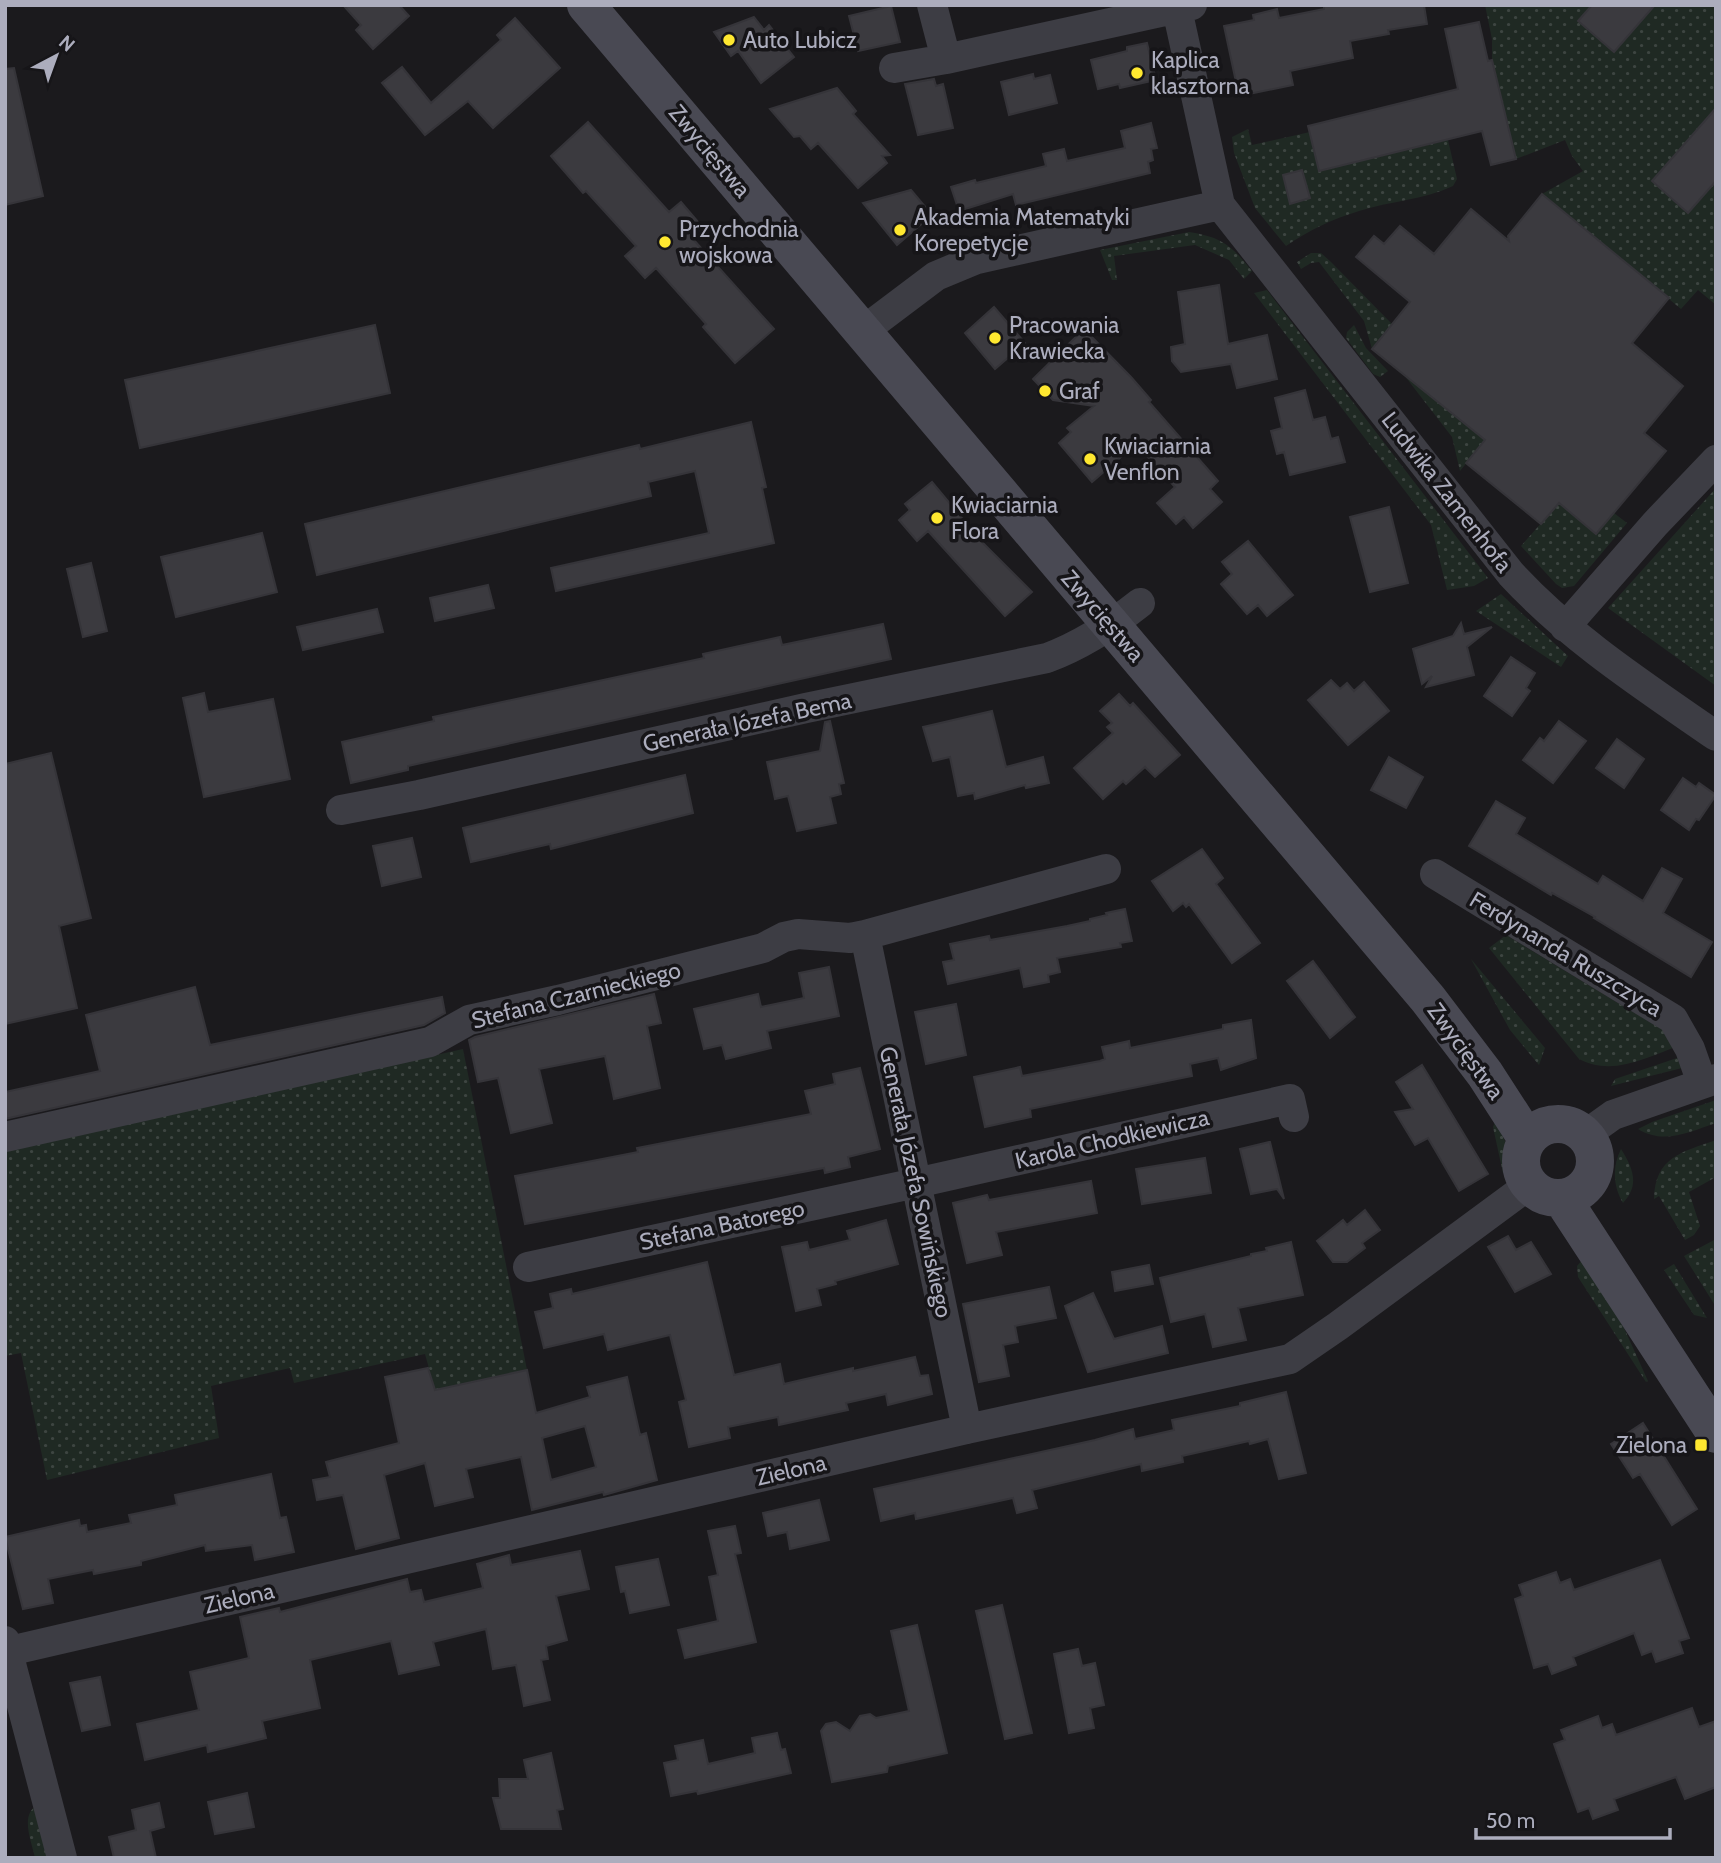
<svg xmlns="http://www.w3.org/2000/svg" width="1721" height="1863" font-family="Cabin,sans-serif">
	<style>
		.green { fill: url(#green-dots) }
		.building { fill: #3b3a3f; stroke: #353439; stroke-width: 2; fill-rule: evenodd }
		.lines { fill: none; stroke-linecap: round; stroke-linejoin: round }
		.minor { stroke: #3d3d44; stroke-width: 30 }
		.secondary { stroke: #494953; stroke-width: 38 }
		.poi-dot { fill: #ffe830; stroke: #161518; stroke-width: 2.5 }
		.labels { text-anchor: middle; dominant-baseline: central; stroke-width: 7; stroke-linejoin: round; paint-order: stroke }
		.poi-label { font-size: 23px; fill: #acadbd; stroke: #161518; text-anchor: start }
		.street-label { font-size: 23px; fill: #acadbd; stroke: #161518 }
	</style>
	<defs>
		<pattern id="green-dots" width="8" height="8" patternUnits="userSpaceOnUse" patternTransform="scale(1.75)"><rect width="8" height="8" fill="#1f2923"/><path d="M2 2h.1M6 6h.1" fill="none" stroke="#3d4541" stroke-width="1.8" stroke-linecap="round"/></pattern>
	</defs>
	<rect width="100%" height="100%" fill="#1b1a1d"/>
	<path class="green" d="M1485,5H1716V305L1698,290L1681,309L1542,194L1583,171L1572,156L1565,140L1516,159L1492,60V39Z
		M1248,129L1252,145L1310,132L1320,171L1448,140L1457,179L1453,186C1423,200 1390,201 1359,211C1333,219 1309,230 1286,246L1255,208L1234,153L1232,137Z
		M1189,232C1222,237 1232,246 1252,271L1244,279L1229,260L1195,245L1114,256L1117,280H1112L1100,250Z
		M1311,253H1321L1331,262L1392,324L1372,349L1364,321L1319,262L1311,263L1301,269L1297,262Z
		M1267,290L1488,578L1474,586L1447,590L1431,525L1254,293Z
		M1354,325L1366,348L1388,371L1380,377L1373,374L1346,338L1347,332Z
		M1404,375L1485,440L1460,471L1452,437Z
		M1716,488V686L1608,608Z
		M1559,503L1596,534L1614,513L1627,523L1574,586L1562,588L1556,584L1521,546Z
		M1501,594L1568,656L1561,667L1476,611Z
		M1506,935L1676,1038L1681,1045C1647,1057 1613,1077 1579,1059L1489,948Z
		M1471,959L1545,1048L1539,1065L1510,1030Z
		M463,1049L527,1370L435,1390L425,1354L294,1383L290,1368L211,1386L219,1438L47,1480L21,1353L5,1356V1151Z
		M1683,1056L1682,1068L1611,1086L1615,1079Z
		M1716,1100V1123C1689,1132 1664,1145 1638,1129L1652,1122Z
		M1495,1122C1506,1141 1513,1153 1503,1173L1493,1127Z
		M1716,1140V1177L1689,1192L1700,1226L1694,1235L1685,1240L1659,1196L1654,1199C1655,1157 1682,1152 1716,1140Z
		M1621,1149C1633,1168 1640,1185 1623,1203C1613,1186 1612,1167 1621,1149Z
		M1716,1239V1307L1684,1256Z
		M1583,1259L1615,1308L1648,1381L1646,1382L1578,1277L1577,1266Z
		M1674,1264L1707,1318L1694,1315L1664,1270Z
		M38,1805L52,1858H35C32,1842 19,1814 38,1805Z"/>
	<path class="building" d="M343,5H399L409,16L373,49L356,30L361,25Z
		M1324,5H1424L1427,24L1388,30L1389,34L1350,41L1353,58L1290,71L1293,85L1239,96L1224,26L1254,20L1253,15L1277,9L1279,18L1324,9Z
		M1592,5H1655L1614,52L1578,21Z
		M891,6L900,42L858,51L849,16Z
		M754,17L764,30L769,25L794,57L761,83L738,51L731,56L714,32Z
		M515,18L560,68L493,128L468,101L425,135L382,83L402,67L431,103L501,40L497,35Z
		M1479,22L1488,61L1492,60L1516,159L1491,165L1482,131L1319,171L1308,126L1458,89L1445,29Z
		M1147,43L1156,80L1120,88L1119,84L1098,89L1091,60L1127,51V47Z
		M14,68L43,196L5,205V69Z
		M1033,74L1034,79L1050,75L1057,103L1009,115L1001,82Z
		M934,79L936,86L943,84L953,128L918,135L905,84Z
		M837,88L856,111L853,114L890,155L882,156L887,163L858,188L818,143L811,149L800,136L794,137L770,109Z
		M1716,108V181L1688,213L1652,181Z
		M588,122L669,212L681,202L704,229L693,239L774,329L735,363L703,327L706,324L656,268L645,278L625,256L636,246L586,191L583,193L551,156Z
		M1151,123L1157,148L1151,149L1153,160L1148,162L1150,173L1016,205L1013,194L959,211L951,187L975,180L976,183L1046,166L1043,154L1064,149L1067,161L1125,148L1121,131Z
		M1302,170L1310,198L1290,204L1283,175Z
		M911,190L932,215L897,245L863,203Z
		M1542,194L1669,298L1632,343L1683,386L1644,433L1666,451L1596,534L1559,503L1541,524L1466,463L1485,440L1372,349L1410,302L1356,257L1374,236L1384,244L1400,226L1434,254L1471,209L1509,241L1508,236Z
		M1219,285L1228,344L1267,335L1277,379L1237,388L1231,364L1181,372L1172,361L1171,347L1185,344L1178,292Z
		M994,307L1025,343L995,369L965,333Z
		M375,325L390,393L140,448L125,380Z
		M1084,329L1131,377L1151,400L1149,402L1218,481L1210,489L1222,502L1193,528L1184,517L1176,524L1157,503L1175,487L1136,444L1092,482L1059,443L1071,432L1067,428L1094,406L1053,400L1033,379Z
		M1305,390L1313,420L1325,417L1331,439L1338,437L1345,462L1290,475L1284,452L1277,454L1271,431L1282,428L1275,398Z
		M751,422L766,487L762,488L774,543L556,591L551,568L709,533L695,471L648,482L651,496L317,575L305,524L639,445L640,449Z
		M932,482L982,542L1032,592L1005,616L928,531L917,541L899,520L910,510L905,504Z
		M1389,507L1408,583L1370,592L1350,517Z
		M262,533L277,592L176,617L161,557Z
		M1248,541L1293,595L1267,616L1258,605L1247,614L1221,584L1232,574L1222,562Z
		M91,563L107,631L83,637L67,569Z
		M488,585L494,608L435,621L430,598Z
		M377,609L383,632L303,650L297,627Z
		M1461,623L1464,634L1492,627L1467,647L1474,675L1426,687L1432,676L1422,684L1413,649L1453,636Z
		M883,624L891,659L408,766V770L351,783L342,742L434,721L433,717L704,658L703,654L780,637L782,645Z
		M1511,657L1535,673L1526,688L1530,691L1512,716L1484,696Z
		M1331,680L1340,689L1347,683L1354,691L1364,682L1389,711L1348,745L1308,700Z
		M204,693L208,712L273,699L290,779L204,797L183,698Z
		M1119,694L1130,706L1133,703L1180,755L1155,777L1145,767L1126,784L1123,781L1103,799L1074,768L1113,733L1107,727L1112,723L1100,711Z
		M992,711L1006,767L1043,757L1049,783L1026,788L1025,785L975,799L974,793L958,796L950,757L933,761L923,727Z
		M830,721L844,783L839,784L841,794L830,797L836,823L797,831L788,796L775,799L767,762L820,751L825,722Z
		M1559,721L1586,741L1553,783L1523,760L1540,738L1544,741Z
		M1617,739L1644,759L1624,788L1596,768Z
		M51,753L91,918L59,926L77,1008L5,1024V764Z
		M1389,757L1423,777L1406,808L1371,790Z
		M685,775L693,813L551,849L550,844L471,862L463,828Z
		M1683,778L1696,787L1699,783L1716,795L1699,820L1696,819L1689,830L1661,810Z
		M1496,801L1525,818L1516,834L1598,884L1603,876L1643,901L1662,868L1682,879L1663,913L1712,942L1691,977L1594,918L1595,917L1552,893L1551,895L1469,846Z
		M412,838L421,877L382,886L373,846Z
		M1202,849L1223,878L1216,884L1260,943L1232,963L1189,904L1186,907L1183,903L1173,911L1152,881Z
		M1125,909L1132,941L1120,943L1121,947L1057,958L1060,972L1048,975L1049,982L1024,987L1020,968L948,984L943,962L954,960L950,944L989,936L990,940L1067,926L1090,921V919L1107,915L1106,913Z
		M1313,961L1355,1017L1330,1038L1287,981Z
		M829,967L839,1016L767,1031L771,1048L726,1059L722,1045L704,1049L694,1009L758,994L761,1007L804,998L799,973Z
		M195,987L210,1045L442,997L445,1013L424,1025L5,1119V1092L100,1071L86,1015Z
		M654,994L661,1023L647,1026L660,1088L614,1099L605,1056L539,1069L552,1123L511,1133L498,1078L478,1082L469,1040L475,1037Z
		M956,1004L966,1055L926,1064L915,1012Z
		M1251,1020L1256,1058L1221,1070L1218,1058L1190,1064L1192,1076L1030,1109L1031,1117L985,1127L974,1077L1020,1067L1022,1076L1100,1061L1105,1059L1102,1047L1129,1041L1130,1048L1223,1029V1025Z
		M1422,1065L1488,1174L1459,1191L1428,1138L1415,1145L1395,1112L1413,1109L1396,1082Z
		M860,1068L880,1149L848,1157L850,1167L825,1173L824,1168L525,1224L515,1176L638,1152L637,1148L811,1114L805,1091L835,1084L833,1074Z
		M1269,1142H1270L1284,1199L1277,1189L1251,1194L1240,1149Z
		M1205,1158L1211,1193L1142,1204L1136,1169Z
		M1091,1181L1097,1213L996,1232L1002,1255L967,1263L953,1203L987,1195L989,1200Z
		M1365,1210L1380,1230L1362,1243L1365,1248L1347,1262H1333L1317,1241L1343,1220L1347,1225Z
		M886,1220L898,1264L835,1281L836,1284L817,1289L821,1305L796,1311L782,1247L807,1242L809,1250L850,1240L847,1231Z
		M1508,1236L1516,1250L1531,1242L1551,1274L1515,1292L1488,1247Z
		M1291,1242L1303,1295L1238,1308L1246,1340L1213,1347L1205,1314L1171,1322L1160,1278L1251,1256V1254L1267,1251L1266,1248Z
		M707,1262L734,1375L780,1364L784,1384L853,1368V1371L915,1357L920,1376L928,1375L932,1394L888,1405L886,1394L846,1403L848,1410L779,1425L778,1417L728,1427L730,1438L689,1447L679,1402L686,1400L670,1335L608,1350L604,1334L544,1348L535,1312L553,1308L550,1294L571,1289L572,1294Z
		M1149,1265L1153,1284L1115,1291L1112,1272Z
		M1049,1287L1056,1318L1015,1326L1018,1342L1003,1345L1009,1376L979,1382L963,1304Z
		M1093,1293L1114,1339L1162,1326L1168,1353L1088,1372L1065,1306Z
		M428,1368L435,1390L527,1370L536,1413L590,1397L587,1387L627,1377L640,1435L646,1433L657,1480L604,1495L603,1492L532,1510L521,1457L466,1469L473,1497L435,1506L425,1463L384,1475L399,1538L356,1549L343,1495L317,1500L313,1480L330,1477L326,1462L399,1443L385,1377ZM585,1426L596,1467L551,1480L542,1438Z
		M1286,1392L1306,1473L1279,1479L1268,1439L1250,1444L1249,1441L1182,1456L1183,1462L1142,1471L1141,1464L1032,1490L1037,1508L1017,1513L1013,1498L916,1519L915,1513L881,1521L874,1489L1095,1440L1133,1429L1135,1439L1174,1430L1172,1420L1240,1406V1403Z
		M1643,1423L1697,1509L1672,1525L1640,1474L1633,1478L1611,1444Z
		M271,1474L280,1518L286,1517L294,1552L255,1560L252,1545L206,1551L205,1545L141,1561V1565L94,1574L93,1570L48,1579L53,1603L23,1609L5,1537L79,1520L80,1526L86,1525L87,1532L131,1523L129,1515L177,1505L175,1495Z
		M819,1500L829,1540L790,1549L787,1532L768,1536L763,1513Z
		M735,1526L741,1553L735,1554L756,1642L685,1658L678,1630L718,1621L709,1577L718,1575L708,1531Z
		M580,1551L589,1589L556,1596L567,1640L546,1646L548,1659L541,1660L550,1700L524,1706L516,1665L493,1669L486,1629L433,1642L439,1665L399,1674L391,1641L310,1660L320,1708L262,1721L266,1738L208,1752L207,1745L145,1760L137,1724L199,1710L190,1672L249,1658L240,1617L279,1608L280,1612L407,1579L410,1592L421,1590L424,1602L483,1588L477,1564L509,1555L511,1565Z
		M658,1559L669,1605L630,1613L625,1591L621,1592L616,1567Z
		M1660,1560L1689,1638L1679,1641L1683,1653L1656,1662L1652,1651L1642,1655L1634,1633L1573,1657L1576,1665L1552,1674L1548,1664L1534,1668L1515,1599L1523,1596L1519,1585L1556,1572L1560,1583L1570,1579L1574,1590Z
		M1002,1605L1032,1733L1005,1739L976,1611Z
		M917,1625L947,1753L888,1766L887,1772L832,1782L821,1731L826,1724L836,1722L850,1731L860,1716L870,1714L876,1718L909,1711L891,1631Z
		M1078,1649L1082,1666L1095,1663L1104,1705L1090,1708L1094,1728L1069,1733L1054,1654Z
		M100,1677L110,1725L82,1731L70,1683Z
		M1692,1708L1699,1727L1716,1721V1787L1685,1799L1676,1777L1614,1799L1618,1810L1593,1819L1589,1808L1578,1812L1554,1744L1565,1740L1561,1730L1598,1716L1602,1728L1612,1724L1616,1735Z
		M777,1733L781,1750L785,1749L791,1773L698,1794L697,1791L671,1796L664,1763L678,1760L675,1746L703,1740L708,1764L755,1753L752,1738Z
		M551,1753L563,1809L557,1810L561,1829H501L493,1798H500L499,1779H528L524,1760Z
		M247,1793L254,1827L215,1834L208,1802Z
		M159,1803L164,1827L150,1831L156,1858H114L109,1837L136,1830L132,1810Z"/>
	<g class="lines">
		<path class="minor" d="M932,5L946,59
			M1177,9L1220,205L1511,574C1571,639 1644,686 1716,736
			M894,68L946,59L1192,5
			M863,331L936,276L977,259L1220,205
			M1565,627L1655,524L1716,460
			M341,810L419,795L806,708L1047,658C1082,645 1111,626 1140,603
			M1435,874L1673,1019L1690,1049L1702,1083
			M865,935L967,1429
			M1585,1135L1613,1115L1716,1079
			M5,1137L430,1042L469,1020L558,1000L763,948L784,937L798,934L850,938L865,935L1106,869
			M528,1267L916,1183L1290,1099L1294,1117
			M5,1641L62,1858
			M5,1652L967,1429L1290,1359L1338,1326L1529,1185"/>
		<path class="secondary" d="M586,5L1428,999L1485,1074L1527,1139
			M1521 1161a37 37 0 1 1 74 0a37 37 0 1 1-74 0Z
			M1563,1200L1716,1434"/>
	</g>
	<g class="poi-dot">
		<circle cx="729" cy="40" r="7"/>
		<circle cx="1137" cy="73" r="7"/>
		<circle cx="900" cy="230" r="7"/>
		<circle cx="665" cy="242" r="7"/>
		<circle cx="995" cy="338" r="7"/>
		<circle cx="1045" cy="391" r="7"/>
		<circle cx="1090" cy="459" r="7"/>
		<circle cx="937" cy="518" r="7"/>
		<rect x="1694" y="1438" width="14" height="14" rx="3.5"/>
	</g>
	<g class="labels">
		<g class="poi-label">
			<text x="743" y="40">Auto Lubicz</text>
			<text x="1151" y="60">Kaplica<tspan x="1151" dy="26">klasztorna</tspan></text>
			<text x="914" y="217">Akademia Matematyki<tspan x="914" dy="26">Korepetycje</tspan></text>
			<text x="679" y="229">Przychodnia<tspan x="679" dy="26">wojskowa</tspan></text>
			<text x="1009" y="325">Pracowania<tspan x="1009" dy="26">Krawiecka</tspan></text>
			<text x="1059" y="391">Graf</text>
			<text x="1104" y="446">Kwiaciarnia<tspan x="1104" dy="26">Venflon</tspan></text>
			<text x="951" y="505">Kwiaciarnia<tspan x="951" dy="26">Flora</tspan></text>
			<text x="1687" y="1445" text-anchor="end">Zielona</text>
		</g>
		<g class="street-label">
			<text transform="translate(710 151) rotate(50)">Zwycięstwa</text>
			<text transform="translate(1447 492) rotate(52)">Ludwika Zamenhofa</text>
			<text transform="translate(1103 616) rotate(49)">Zwycięstwa</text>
			<text transform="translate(747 722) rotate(-12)">Generała Józefa Bema</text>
			<text transform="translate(1566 954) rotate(31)">Ferdynanda Ruszczyca</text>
			<text transform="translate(576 995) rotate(-14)">Stefana Czarnieckiego</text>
			<text transform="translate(1466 1051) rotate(54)">Zwycięstwa</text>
			<text transform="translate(1112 1139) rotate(-13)">Karola Chodkiewicza</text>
			<text transform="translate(916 1182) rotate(78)">Generała Józefa Sowińskiego</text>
			<text transform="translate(722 1225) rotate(-12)">Stefana Batorego</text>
			<text transform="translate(791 1470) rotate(-13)">Zielona</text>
			<text transform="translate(239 1598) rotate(-13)">Zielona</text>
		</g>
	</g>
	<rect width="1721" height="1863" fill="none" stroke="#acadbd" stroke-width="14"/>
	<g transform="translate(56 56) rotate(41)" stroke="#161518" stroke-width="5" paint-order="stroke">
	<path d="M0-5L12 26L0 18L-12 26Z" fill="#acadbd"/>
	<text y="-10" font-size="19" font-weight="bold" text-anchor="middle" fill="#acadbd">N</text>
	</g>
	<path d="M1476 1828v10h194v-10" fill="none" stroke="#acadbd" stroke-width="3.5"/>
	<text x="1486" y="1828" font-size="21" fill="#acadbd" stroke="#161518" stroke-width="5" paint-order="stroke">50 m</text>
</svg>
